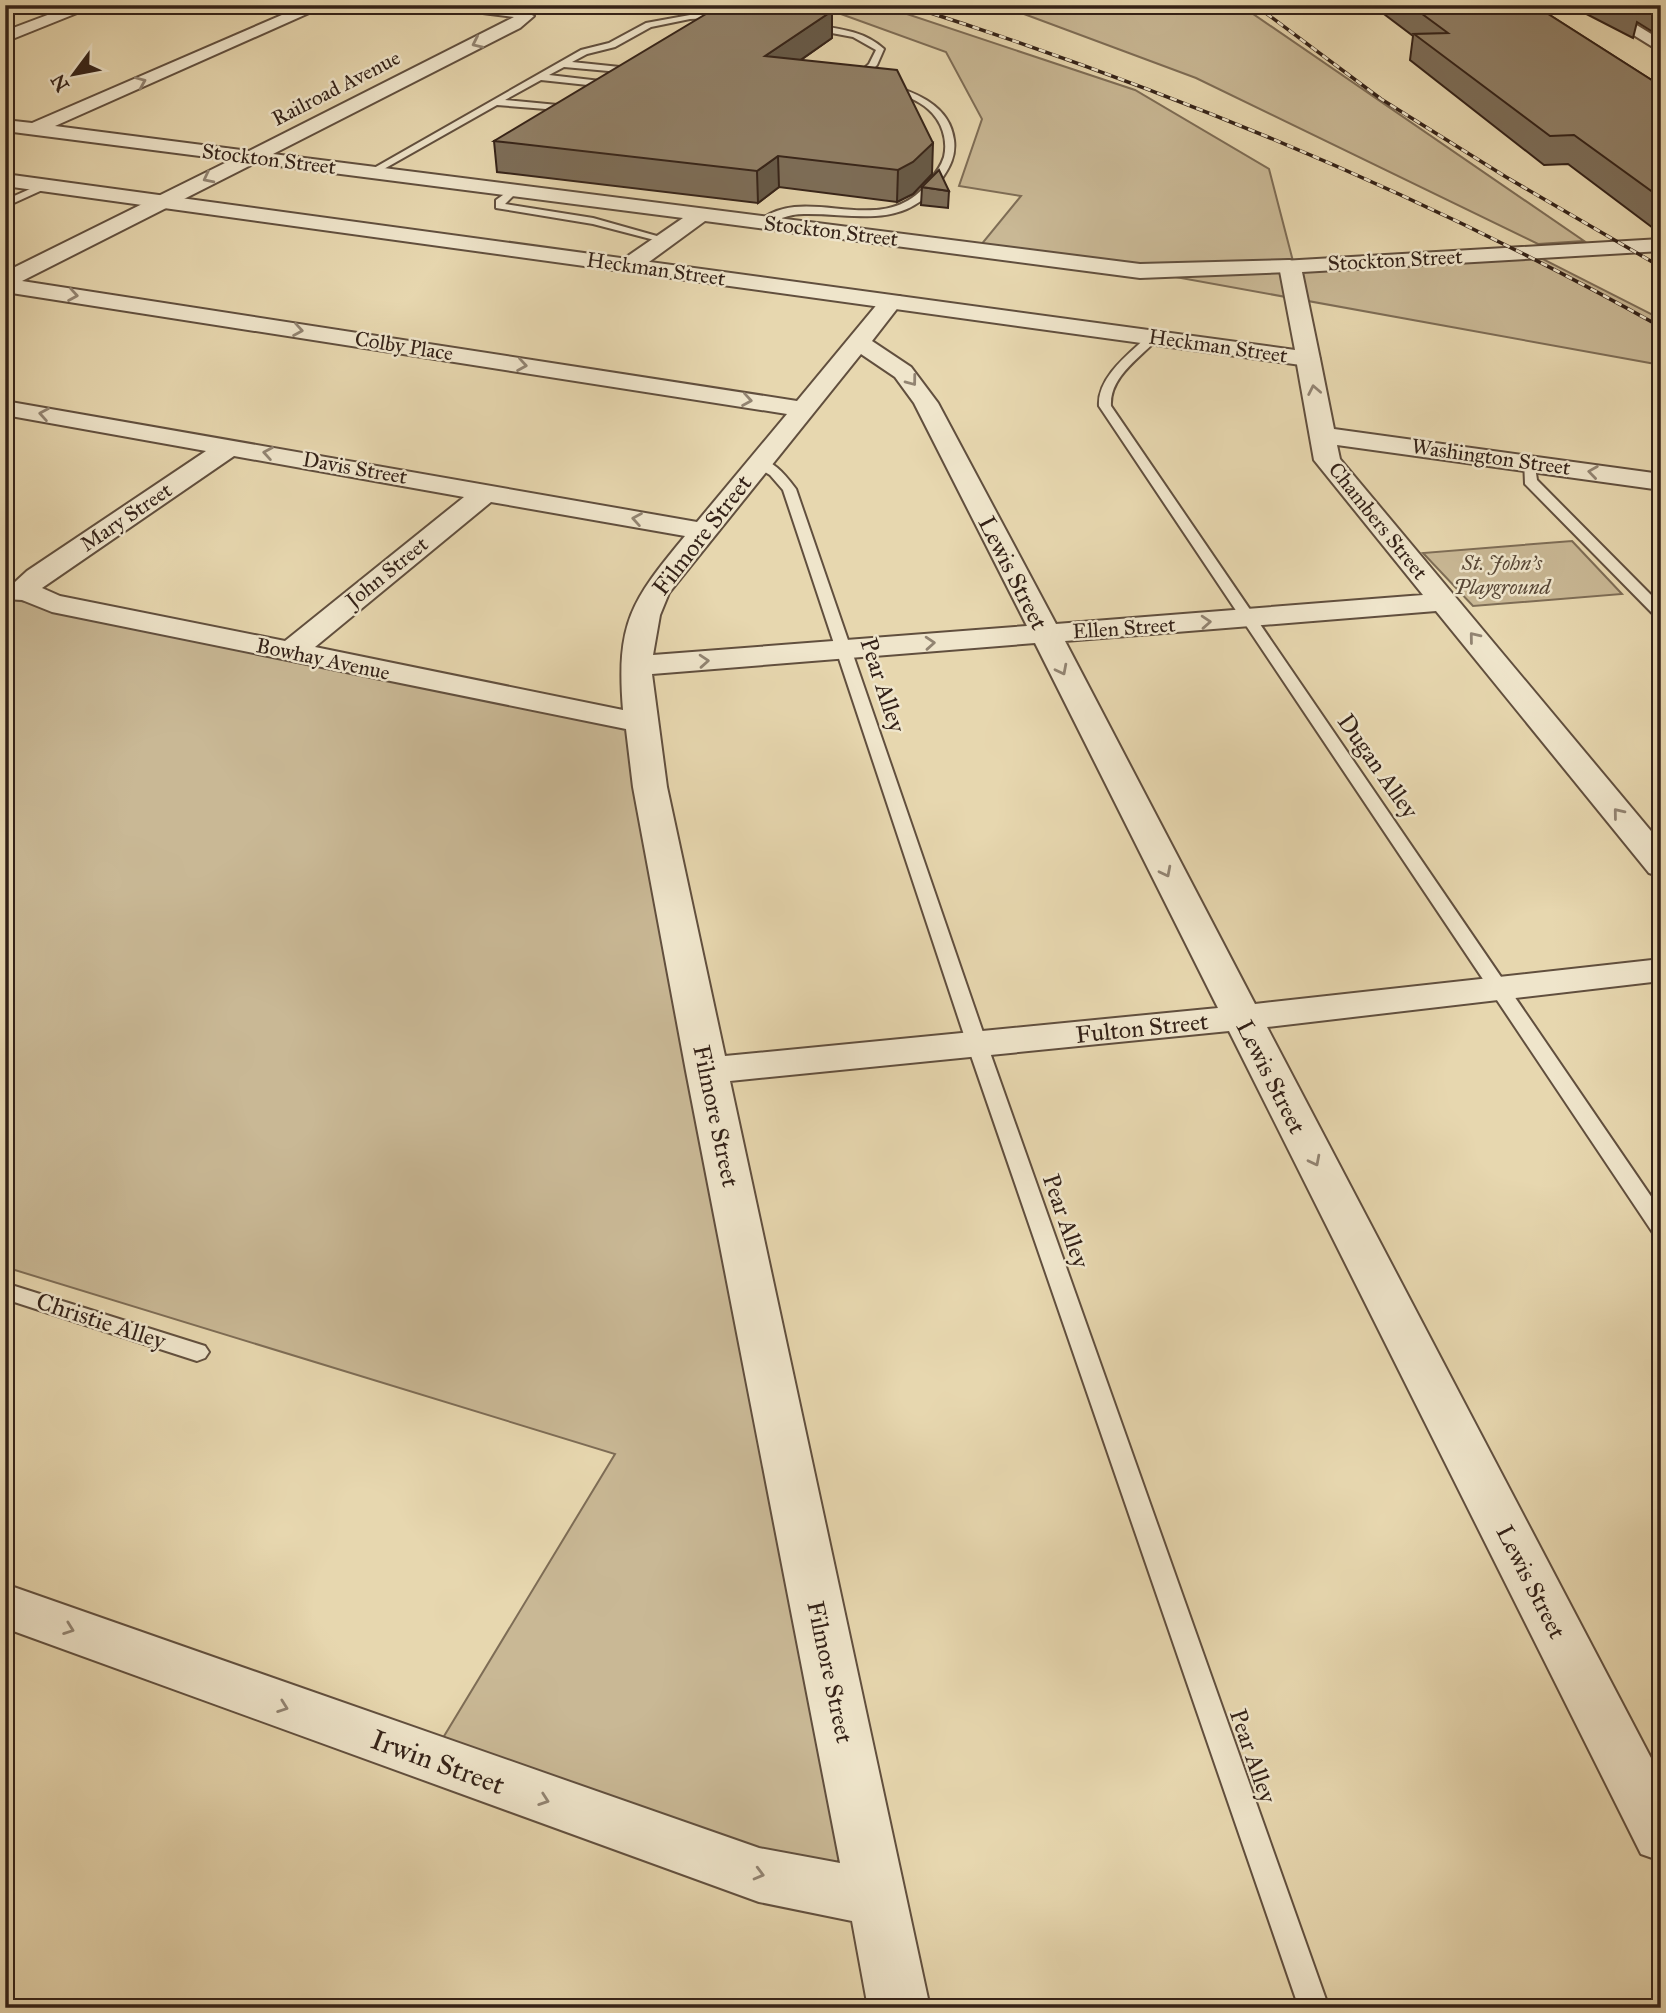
<svg xmlns="http://www.w3.org/2000/svg" width="1666" height="2013" font-family="'IM FELL Great Primer',serif">
	<style>
		.green { fill: #c9b895; stroke: #7e6d56; stroke-width: 2 }
		.lines { fill: none; stroke-linecap: round; stroke-linejoin: round }
		.service-casing { stroke: #614f3e; stroke-width: 4 }
		.minor-casing { stroke: #614f3e; stroke-width: 4 }
		.tertiary-casing { stroke: #614f3e; stroke-width: 4 }
		.service { fill: #efe5cb; fill-rule: evenodd }
		.minor { fill: #efe5cb; fill-rule: evenodd }
		.tertiary { fill: #efe5cb; fill-rule: evenodd }
		.rail-casing { stroke: #342218; stroke-width: 3.5 }
		.rail { stroke: #efe5cb; stroke-width: 2.5; stroke-dasharray: 7; stroke-linecap: butt }
		.wall { fill: #7d6e59; stroke: #342218; stroke-width: 2 }
		.shaded-wall { fill: #665a48; stroke: #342218; stroke-width: 2 }
		.building { fill: #918067; stroke: #342218; stroke-width: 2 }
		.oneway { stroke: #928472 }
		.labels { text-anchor: middle; dominant-baseline: central; stroke-width: 5; stroke-linejoin: round; paint-order: stroke }
		.far-street-label { font-size: 21px; fill: #342218; stroke: #efe5cb }
		.far-park-label { font-size: 21px; font-style: italic; fill: #594837; stroke: #efe5cb }
		.street-label { font-size: 24px; fill: #342218; stroke: #efe5cb }
		.near-street-label { font-size: 28px; fill: #342218; stroke: #efe5cb }
	</style>
	<rect width="100%" height="100%" fill="#e7d7af"/>
	<filter id="stains"><feTurbulence type="fractalNoise" baseFrequency=".00286" numOctaves="4"/><feColorMatrix values="0 0 0 0 .2 0 0 0 0 .09 0 0 0 0 .02 0 0 0 .5 -.17"/></filter>
	<radialGradient id="worn" r=".72"><stop offset=".6" stop-color="#630" stop-opacity="0"/><stop offset="1" stop-color="#630" stop-opacity=".3"/></radialGradient>
	<path class="green" d="M816,5H880L1135,90L1269,169L1294,265L1529,252L1661,319V365L1159,274L980,246L1021,196L959,186L982,119L946,52Z
		M987,5H1240L1584,241L1538,244L1196,78L1024,14Z
		M1572,541L1622,594L1473,606L1423,553Z
		M5,598L631,717L870,1909L432,1756L615,1454L5,1267Z"/>
	<g class="lines">
		<g class="service-casing">
			<path id="service" d="M730,13L733,17L690,19L651,27L615,47L587,54L572,62L639,69L642,74L564,67L549,75L609,82V86L595,91L597,86L541,80L505,100L568,106L571,111L497,105L375,174L367,172L581,50L609,43L646,23L690,15Z
				M808,24C834,28 864,30 884,49L877,65L867,75L868,77C901,89 949,98 954,140C956,156 950,167 941,180C904,231 858,213 804,214C788,214 777,220 763,225L758,222C806,180 884,244 930,180C936,173 941,166 944,157C948,140 942,121 928,109C909,92 881,93 861,79L858,74L869,64L876,50L853,37L805,28Z
				M46,182L49,187L5,207V200Z
				M514,187L519,190L505,204L593,218L671,240L666,243L593,224L496,208V200Z
				M1149,335L1159,337C1142,357 1109,376 1111,406L1661,1211V1236L1653,1233L1099,406C1097,377 1130,353 1149,335Z
				M753,459C772,457 786,476 796,489L987,1044L1329,2008H1299L967,1044L783,490L770,475L753,465Z
				M1524,459H1534L1537,480L1661,605V618L1656,617L1525,484Z
				M5,1283L205,1346L209,1352L205,1358L197,1361L5,1299Z"/>
		</g>
		<g class="minor-casing">
			<path id="minor" d="M74,5H97L5,42V31Z
				M305,5H327L55,126L249,151L514,17L459,10L451,5L513,6L534,16L520,28L273,154L1140,264L1290,260L1301,266L1290,272L1140,278L705,221L638,270H622L619,265L622,260L683,218L255,163L22,281L797,401L884,296H900L903,301L872,341L911,367L938,403L1056,624L1423,595L1314,460L1296,359L1300,354H1316L1320,359L1334,429L1661,474V490L1337,445L1340,459L1661,843V877L1649,873L1436,611L1065,641L1255,1004L1661,959V981L1267,1027L1661,1777V1861L1641,1854L1229,1031L730,1081L930,2008H868L852,1921L759,1902L5,1628V1584L759,1848L840,1863L686,1071L633,787L626,729L52,612L22,600L5,599V581L15,582L27,571L206,451L5,415V401L697,522L787,414L5,292V272L231,160L5,131V120L32,123ZM861,354L895,377L914,403L1027,626L653,655L660,615L669,593ZM234,456L464,497L285,641L60,596L42,588ZM491,502L685,536C631,601 616,623 623,710L315,647ZM1035,643L1218,1008L725,1056L667,787L652,674Z
				M1585,5H1604L1661,40V52Z"/>
		</g>
		<g class="tertiary-casing">
			<path id="tertiary" d="M5,174L1295,350L1279,266L1282,261L1661,239V251L1302,272L1320,359L1316,364L1308,366L5,186Z"/>
		</g>
		<use href="#service" class="service"/>
		<use href="#minor" class="minor"/>
		<use href="#tertiary" class="tertiary"/>
		<g class="rail-casing">
			<path id="rail" d="M906,5C1166,88 1422,193 1661,327
				M1255,5L1381,99L1506,177L1661,267"/>
		</g>
		<use href="#rail" class="rail"/>
	</g>
	<path class="wall" d="M1372,5H1534L1661,86V234L1568,164L1544,165L1410,60L1413,36Z
		M1569,5H1661V37L1637,22L1633,38Z
		M832,38L801,60L932,174L913,194L897,202L779,187L758,203L497,172L494,141Z
		M922,187L949,191L948,208L921,205Z"/>
	<path class="shaded-wall" d="M832,11V38L766,84L765,56Z
		M933,143L932,174L913,194L897,202L898,170Z
		M778,156L779,187L758,203L757,171Z"/>
	<path class="building" d="M721,5H770L832,11L765,56L897,70L933,143L913,162L898,170L778,156L757,171L494,141Z
		M1410,5H1534L1661,86V198L1574,135L1550,136L1414,34L1448,33Z
		M939,170L949,191L922,187Z"/>
	<defs><path id="oneway-chevron" d="M-2-3.5L2.5 0L-2 3.5" fill="none" stroke-width="1.6" stroke-linecap="round" stroke-linejoin="round" transform="scale(1.75)"/></defs>
	<g class="oneway">
		<use href="#oneway-chevron" transform="translate(477 43) rotate(155)"/>
		<use href="#oneway-chevron" transform="translate(141 82) rotate(-23)"/>
		<use href="#oneway-chevron" transform="translate(208 178) rotate(153)"/>
		<use href="#oneway-chevron" transform="translate(73 295) rotate(9)"/>
		<use href="#oneway-chevron" transform="translate(298 330) rotate(9)"/>
		<use href="#oneway-chevron" transform="translate(522 365) rotate(9)"/>
		<use href="#oneway-chevron" transform="translate(912 381) rotate(53)"/>
		<use href="#oneway-chevron" transform="translate(1314 390) rotate(-101)"/>
		<use href="#oneway-chevron" transform="translate(747 400) rotate(9)"/>
		<use href="#oneway-chevron" transform="translate(44 414) rotate(-170)"/>
		<use href="#oneway-chevron" transform="translate(268 453) rotate(-170)"/>
		<use href="#oneway-chevron" transform="translate(1593 472) rotate(-172)"/>
		<use href="#oneway-chevron" transform="translate(637 519) rotate(-170)"/>
		<use href="#oneway-chevron" transform="translate(1206 622) rotate(-4)"/>
		<use href="#oneway-chevron" transform="translate(1474 637) rotate(-129)"/>
		<use href="#oneway-chevron" transform="translate(930 643) rotate(-4)"/>
		<use href="#oneway-chevron" transform="translate(704 661) rotate(-4)"/>
		<use href="#oneway-chevron" transform="translate(1062 670) rotate(63)"/>
		<use href="#oneway-chevron" transform="translate(1618 813) rotate(-129)"/>
		<use href="#oneway-chevron" transform="translate(1166 872) rotate(63)"/>
		<use href="#oneway-chevron" transform="translate(1315 1161) rotate(63)"/>
		<use href="#oneway-chevron" transform="translate(69 1629) rotate(20)"/>
		<use href="#oneway-chevron" transform="translate(283 1707) rotate(20)"/>
		<use href="#oneway-chevron" transform="translate(544 1800) rotate(19)"/>
		<use href="#oneway-chevron" transform="translate(759 1874) rotate(15)"/>
	</g>
	<g class="labels">
		<g class="far-street-label">
			<text transform="translate(336 88) rotate(-27)">Railroad Avenue</text>
			<text transform="translate(269 159) rotate(7)">Stockton Street</text>
			<text transform="translate(831 231) rotate(7)">Stockton Street</text>
			<text transform="translate(1395 260) rotate(-3)">Stockton Street</text>
			<text transform="translate(656 269) rotate(8)">Heckman Street</text>
			<text transform="translate(404 346) rotate(9)">Colby Place</text>
			<text transform="translate(1218 346) rotate(8)">Heckman Street</text>
			<text transform="translate(1491 457) rotate(8)">Washington Street</text>
			<text transform="translate(355 468) rotate(10)">Davis Street</text>
			<text transform="translate(126 517) rotate(-34)">Mary Street</text>
			<text transform="translate(1378 521) rotate(51)">Chambers Street</text>
			<text transform="translate(387 572) rotate(-39)">John Street</text>
			<text transform="translate(1124 628) rotate(-4)">Ellen Street</text>
			<text transform="translate(323 659) rotate(12)">Bowhay Avenue</text>
		</g>
		<g class="far-park-label">
			<text x="1502" y="563">St. John’s<tspan x="1502" dy="24">Playground</tspan></text>
		</g>
		<g class="street-label">
			<text transform="translate(702 535) rotate(-52)">Filmore Street</text>
			<text transform="translate(1013 573) rotate(63)">Lewis Street</text>
			<text transform="translate(883 685) rotate(72)">Pear Alley</text>
			<text transform="translate(1378 766) rotate(55)">Dugan Alley</text>
			<text transform="translate(1142 1028) rotate(-6)">Fulton Street</text>
			<text transform="translate(1271 1077) rotate(63)">Lewis Street</text>
			<text transform="translate(716 1116) rotate(78)">Filmore Street</text>
			<text transform="translate(1066 1221) rotate(71)">Pear Alley</text>
			<text transform="translate(101 1321) rotate(18)">Christie Alley</text>
			<text transform="translate(1531 1582) rotate(63)">Lewis Street</text>
			<text transform="translate(830 1672) rotate(78)">Filmore Street</text>
			<text transform="translate(1253 1756) rotate(71)">Pear Alley</text>
		</g>
		<g class="near-street-label">
			<text transform="translate(438 1762) rotate(20)">Irwin Street</text>
		</g>
	</g>
	<rect width="1666" height="2013" fill="none" stroke="#e7d7af" stroke-width="28"/>
	<rect x="7" y="7" width="1652" height="1999" fill="none" stroke="#342218" stroke-width="3.5"/>
	<rect x="14" y="14" width="1638" height="1985" fill="none" stroke="#342218" stroke-width="2"/>
	<g transform="translate(74 74) rotate(238)" stroke="#efe5cb" stroke-width="5" paint-order="stroke">
	<path d="M0-5L12 26L0 18L-12 26Z" fill="#342218"/>
	<text y="-10" font-size="19" font-weight="bold" text-anchor="middle" fill="#342218">N</text>
	</g>
	<rect width="100%" height="100%" filter="url(#stains)"/>
	<rect width="100%" height="100%" fill="url(#worn)"/>
</svg>
